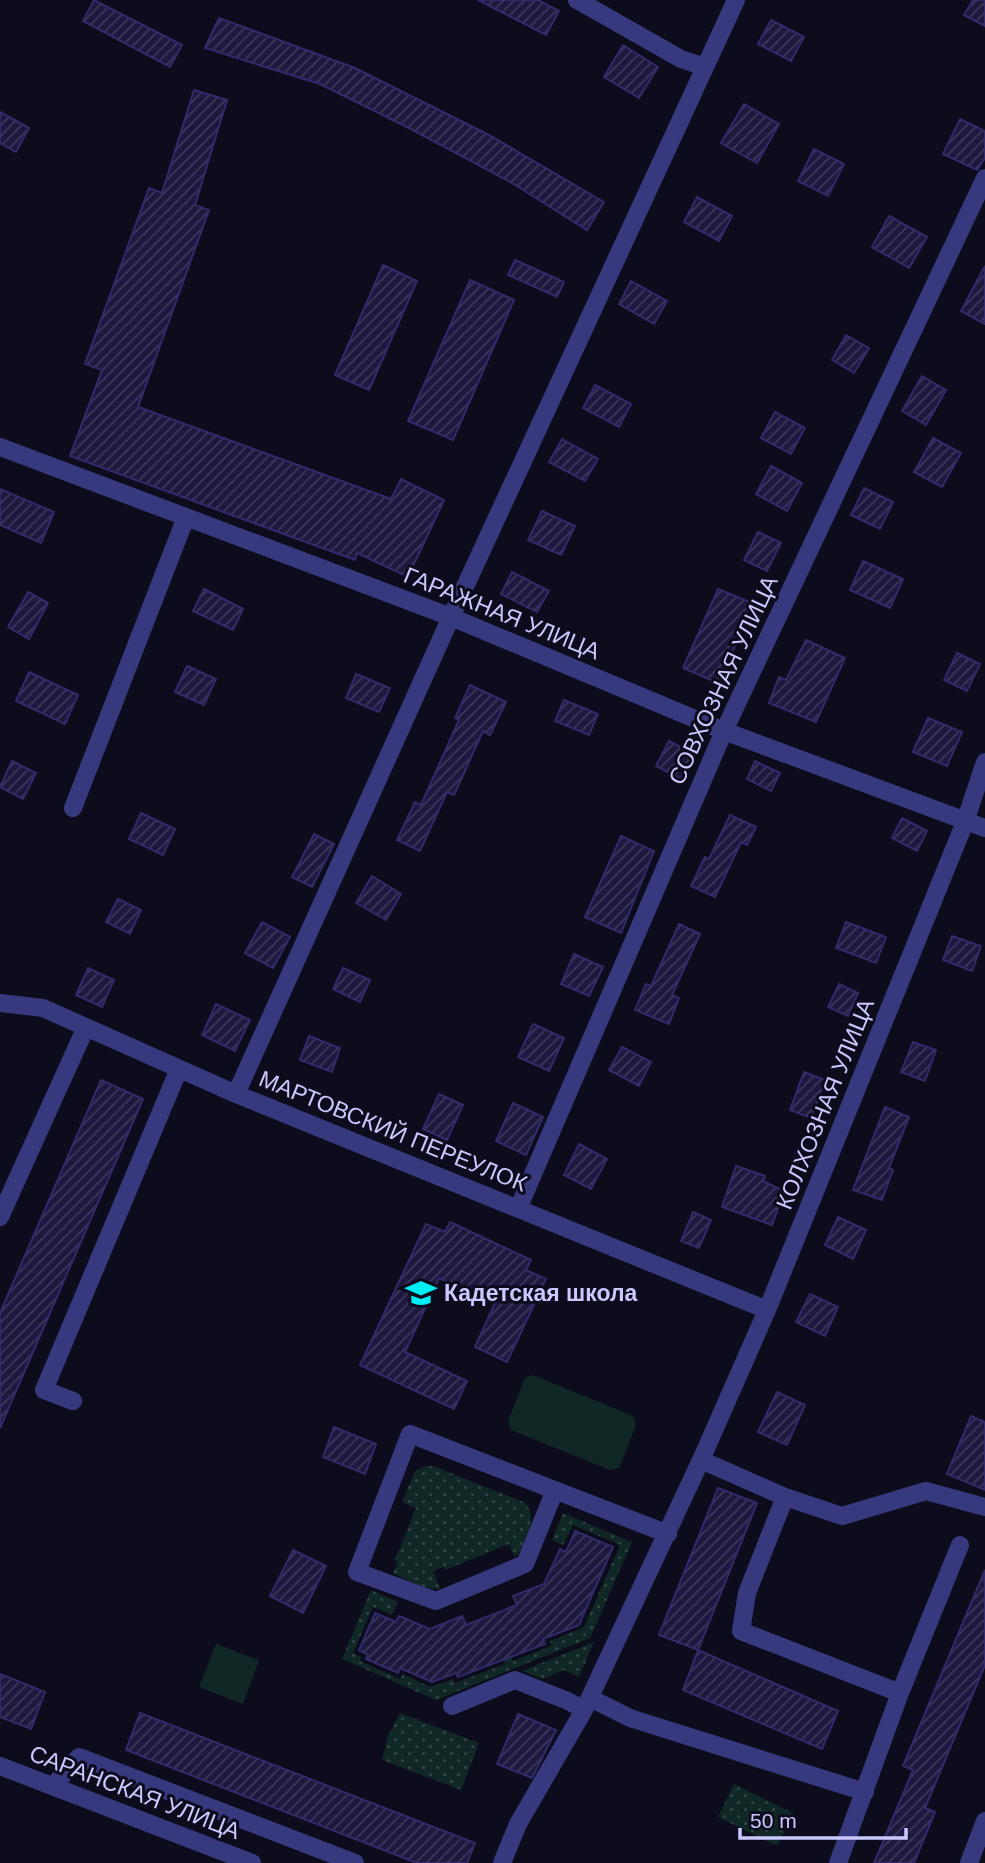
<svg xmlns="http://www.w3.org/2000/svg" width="985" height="1863" font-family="Arial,sans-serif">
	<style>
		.grass { fill: url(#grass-dots) }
		.pitch { fill: #0f2725 }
		.building { fill: url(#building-hatch); stroke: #322a6b; stroke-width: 2 }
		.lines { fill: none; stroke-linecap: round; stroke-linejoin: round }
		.minor { stroke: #36397d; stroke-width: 18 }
		.labels { text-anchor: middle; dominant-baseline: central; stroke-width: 6; stroke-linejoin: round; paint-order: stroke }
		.street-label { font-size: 23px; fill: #cac8ff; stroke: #0d0c1d }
		.poi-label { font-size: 23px; font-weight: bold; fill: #cac8ff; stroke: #0d0c1d; text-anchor: start }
	</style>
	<defs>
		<pattern id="grass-dots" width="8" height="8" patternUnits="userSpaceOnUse" patternTransform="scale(1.75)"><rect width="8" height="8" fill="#0f2725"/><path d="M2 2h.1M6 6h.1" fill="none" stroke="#314546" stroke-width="1.8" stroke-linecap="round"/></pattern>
		<pattern id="building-hatch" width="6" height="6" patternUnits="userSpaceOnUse" patternTransform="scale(1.75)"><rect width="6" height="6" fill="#1d183e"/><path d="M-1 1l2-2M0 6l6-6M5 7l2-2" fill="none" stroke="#3c385b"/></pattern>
	</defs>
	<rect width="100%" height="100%" fill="#0d0c1d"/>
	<path class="grass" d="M426,1466H433L526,1503C537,1519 528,1545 515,1557L509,1544L445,1570L443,1567L433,1571L440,1589C423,1590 408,1580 393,1573L398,1562L395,1560L416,1508L402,1502L415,1471Z
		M563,1513L632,1542L590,1638L436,1700L342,1659L371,1590L398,1602L392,1615L373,1607L353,1653L361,1657L360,1661L400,1679L403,1674L430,1687L453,1679L455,1683L505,1664L504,1659L511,1657L513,1661L551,1646L550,1641L584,1627L620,1545L573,1525L563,1545L552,1540Z
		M594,1642L579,1677L564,1670L543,1679L522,1671Z
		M400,1713L479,1743L461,1790L382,1760L388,1736Z
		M734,1784L793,1813L777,1846L718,1817Z"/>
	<path class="pitch" d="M533,1375L633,1416L636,1425L619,1468L610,1470L511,1430L508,1421L525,1378Z
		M216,1644L259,1660L243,1704L199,1687Z"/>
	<path class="building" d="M94,0L182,45L170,67L83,21Z
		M478,0H538L559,11L546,35Z
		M973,0H985V26L964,15Z
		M219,18L355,68L489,135L604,202L587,230L512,183L407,127L320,84L205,48Z
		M771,20L804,37L791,61L758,44Z
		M623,45L658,67L639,98L604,77Z
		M194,90L227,100L195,205L209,210L138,407L391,499L401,479L444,500L408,577L357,553L355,560L70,456L102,370L85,364L149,188L162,193Z
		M744,104L779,124L757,163L721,143Z
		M0,112L29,128L16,152L0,143Z
		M960,119L985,131V158L977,170L943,154Z
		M814,149L844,164L828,196L798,181Z
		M697,197L732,216L719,241L684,222Z
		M889,216L927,237L909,268L872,247Z
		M515,260L564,282L557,297L508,275Z
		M383,265L417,281L369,390L335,375Z
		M985,266V324L961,311Z
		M470,280L514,300L453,440L408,421Z
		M631,281L667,301L654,324L619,304Z
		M846,335L869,348L854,373L832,360Z
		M922,376L946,390L926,425L902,411Z
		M595,385L631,404L619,427L583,408Z
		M775,412L805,428L791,454L761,438Z
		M933,438L961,453L942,487L914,472Z
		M562,439L598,459L585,481L549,462Z
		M771,466L802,483L787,511L756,494Z
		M864,488L893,502L880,529L851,515Z
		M0,489L54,512L41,543L0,525Z
		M542,511L575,526L561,555L528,540Z
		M758,532L781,543L767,571L744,560Z
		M863,561L903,579L890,608L850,590Z
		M512,572L549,591L537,612L501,594Z
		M204,589L243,609L233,630L193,611Z
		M718,589L752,603L720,684L683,668Z
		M28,592L48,603L29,639L8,627Z
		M806,640L845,658L816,722L769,703L779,677L786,680Z
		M957,653L980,664L967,691L944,680Z
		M187,666L216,679L204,705L175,692Z
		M29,672L78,695L65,724L16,701Z
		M356,674L390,688L379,712L346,698Z
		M470,685L506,702L490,735L483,731L454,795L447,792L420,851L397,840L415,802L421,805L459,720L455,718Z
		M564,700L598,714L589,735L555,721Z
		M928,718L962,732L947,766L913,752Z
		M669,741L694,754L681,779L656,766Z
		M12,761L36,773L23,799L0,787Z
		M755,761L780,773L771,791L747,779Z
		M141,813L175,829L163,855L129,839Z
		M730,815L756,827L747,845L741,842L715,897L691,886L705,857L709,859Z
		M902,818L927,831L917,851L892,838Z
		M314,834L334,844L312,887L292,877Z
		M621,836L654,851L621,933L585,917Z
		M372,876L401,894L386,920L356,903Z
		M118,899L141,910L130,934L106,922Z
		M262,922L290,937L273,968L245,953Z
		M846,922L886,937L876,963L836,948Z
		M679,924L700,934L672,995L679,998L669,1024L635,1010L646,984L651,986Z
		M952,936L981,946L972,971L943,960Z
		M574,954L603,967L589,996L561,984Z
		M88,968L114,980L102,1007L76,995Z
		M343,968L370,980L360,1002L333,989Z
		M839,984L858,993L848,1016L828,1007Z
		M216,1004L250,1020L235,1051L202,1035Z
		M533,1024L564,1038L549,1071L518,1057Z
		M309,1036L340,1048L332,1072L300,1060Z
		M913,1042L936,1050L925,1081L901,1072Z
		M622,1047L651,1062L639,1086L609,1070Z
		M804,1072L825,1080L811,1118L790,1110Z
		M101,1080L143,1099L0,1428V1313Z
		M439,1094L463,1105L447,1140L423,1129Z
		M513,1103L543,1117L526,1155L496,1141Z
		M885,1107L909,1117L889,1168L893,1170L882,1200L853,1190Z
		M579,1144L607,1159L591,1189L564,1175Z
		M736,1166L765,1176L763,1181L784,1191L772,1225L722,1207Z
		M693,1212L711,1220L699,1248L681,1241Z
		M838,1217L866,1230L853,1259L825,1245Z
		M450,1222L531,1260L526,1270L546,1279L507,1362L475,1347L495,1303L439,1278L405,1352L467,1381L454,1409L360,1365L426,1224L445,1232Z
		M810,1294L838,1307L825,1336L796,1322Z
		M777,1392L805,1405L787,1445L758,1432Z
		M971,1416L985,1422V1490L947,1474Z
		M334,1427L376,1444L365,1474L323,1457Z
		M718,1488L757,1503L698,1650L659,1635Z
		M575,1531L613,1547L579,1625L543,1639L545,1644L458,1677L456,1673L432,1682L400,1668L398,1673L366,1659L368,1655L359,1650L375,1613L396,1622L399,1616L430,1629L462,1616L466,1625L517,1605L513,1596L544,1584L560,1549L566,1552Z
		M293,1550L326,1566L303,1613L270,1596Z
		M985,1570V1665L925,1808L935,1812L914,1863H874L913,1770L903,1766Z
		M698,1650L838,1711L822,1749L683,1690Z
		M0,1674L45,1692L31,1729L0,1717Z
		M140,1713L475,1843L467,1863H417L126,1750Z
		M518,1714L556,1730L532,1778L497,1764Z"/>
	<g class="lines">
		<path class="minor" d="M577,0L681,59L705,67
			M0,447L451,617L724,731L985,828
			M73,808L186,517
			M0,1003L43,1008L236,1094L767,1310
			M236,1094L451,617L736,0
			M518,1209L724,731L985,178
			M0,1217L86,1027
			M73,1401L44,1390L179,1069
			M701,1460L785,1497L842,1516L926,1491L985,1507
			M555,1490L525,1564L436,1601L357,1572L410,1434L668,1534
			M785,1497L747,1593L741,1631L900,1693
			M590,1698L630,1718L865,1792
			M452,1706L515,1680L568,1701L584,1710
			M0,1766L252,1863
			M53,1786L79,1757L355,1863
			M502,1863L518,1824L584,1710L701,1460L767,1310L965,822L985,762
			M838,1863L900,1693L960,1545
			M969,1863L985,1821"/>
	</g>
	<defs>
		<g id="school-bare" transform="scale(2.415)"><path d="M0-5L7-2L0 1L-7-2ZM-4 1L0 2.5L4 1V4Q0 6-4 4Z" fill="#00edf3" stroke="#0d0c1d" stroke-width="2.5" paint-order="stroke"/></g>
	</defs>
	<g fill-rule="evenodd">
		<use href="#school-bare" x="421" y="1293"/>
	</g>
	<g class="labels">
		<g class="street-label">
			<text transform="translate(502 613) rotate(22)">ГАРАЖНАЯ УЛИЦА</text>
			<text transform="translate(723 680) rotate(-65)">СОВХОЗНАЯ УЛИЦА</text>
			<text transform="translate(825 1104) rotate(-68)">КОЛХОЗНАЯ УЛИЦА</text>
			<text transform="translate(393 1131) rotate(22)">МАРТОВСКИЙ ПЕРЕУЛОК</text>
			<text transform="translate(135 1792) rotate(21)">САРАНСКАЯ УЛИЦА</text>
		</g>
		<g class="poi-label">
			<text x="444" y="1293">Кадетская школа</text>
		</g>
	</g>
	<path d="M740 1828v10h166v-10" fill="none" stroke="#cac8ff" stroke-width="3.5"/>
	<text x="750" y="1828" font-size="21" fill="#cac8ff" stroke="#0d0c1d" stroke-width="5" paint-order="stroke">50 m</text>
</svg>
